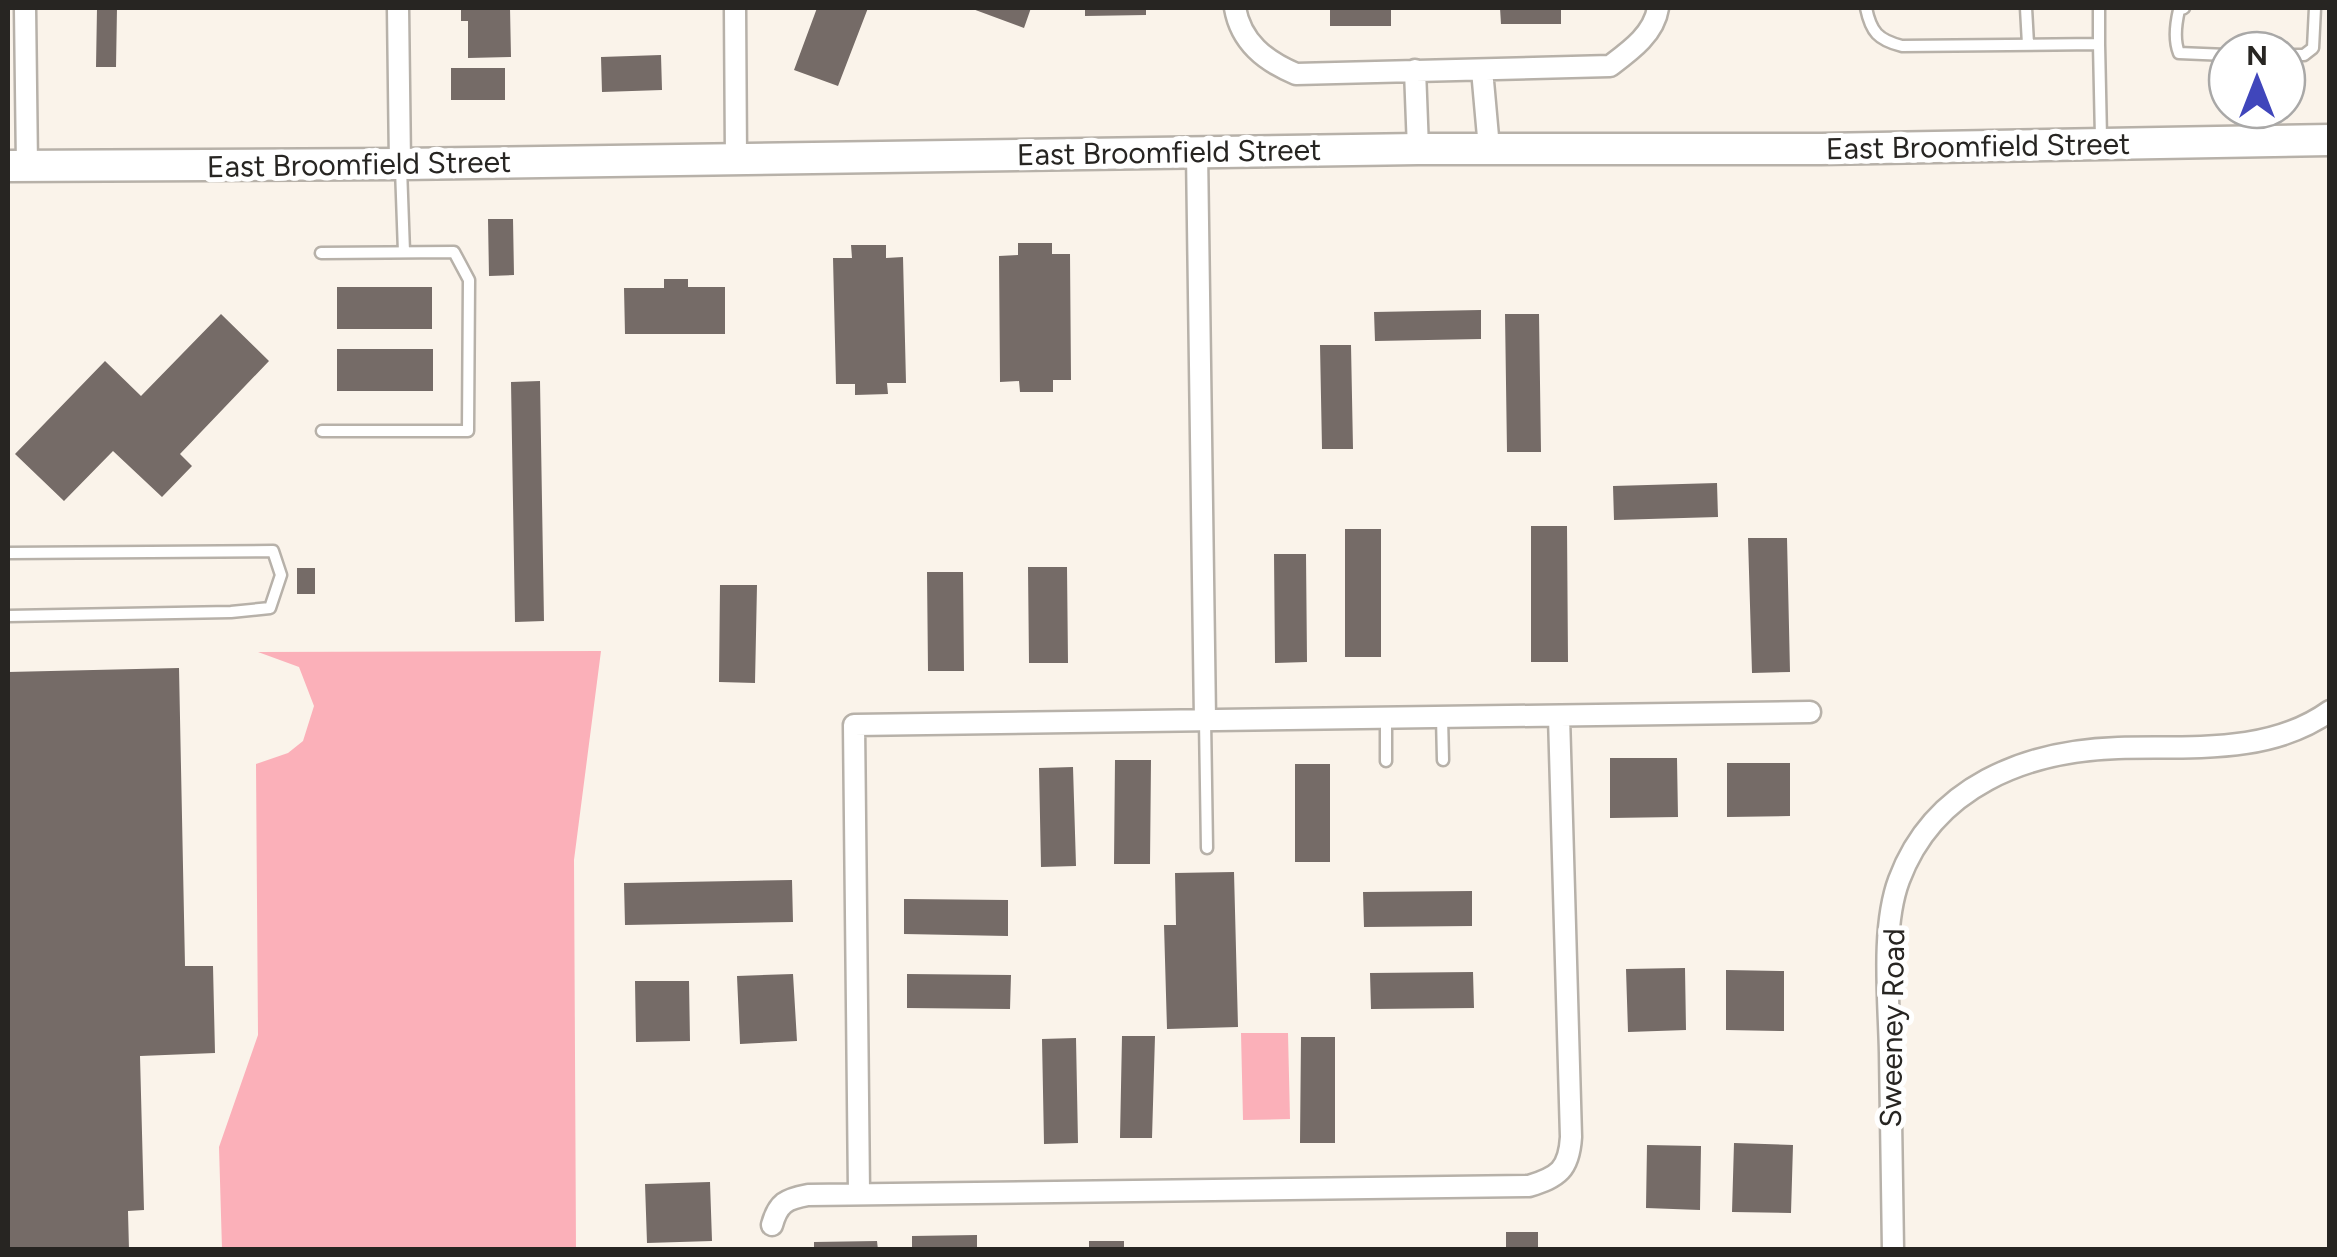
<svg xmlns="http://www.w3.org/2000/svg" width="2337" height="1257" font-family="Figtree,sans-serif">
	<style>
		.green { fill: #fbb0b9 }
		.building { fill: #756b67 }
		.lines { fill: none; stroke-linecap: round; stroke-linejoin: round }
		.service-casing { stroke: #b7b1a9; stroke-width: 15 }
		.minor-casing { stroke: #b7b1a9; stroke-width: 25 }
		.secondary-casing { stroke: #b7b1a9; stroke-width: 35 }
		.service { stroke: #fff; stroke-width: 10 }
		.minor { stroke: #fff; stroke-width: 20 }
		.secondary { stroke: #fff; stroke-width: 30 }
		.labels { text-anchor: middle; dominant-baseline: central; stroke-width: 10; stroke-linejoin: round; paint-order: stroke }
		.street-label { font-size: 30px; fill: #272522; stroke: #fff }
	</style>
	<rect width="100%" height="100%" fill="#faf3ea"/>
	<path class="green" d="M601,651L574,860L576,1249H222L219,1147L258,1035L256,764L288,753L303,741L314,706L299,667L258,652Z
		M1241,1033H1288L1290,1119L1243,1120Z"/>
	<path class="building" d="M97,8H117L116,67H96Z
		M461,8H510L511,57L468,58V21H461Z
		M817,8H868L838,86L794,70Z
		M970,8H1031L1024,28Z
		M1085,8H1146V15L1085,16Z
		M1330,8H1391V26H1330Z
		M1500,8H1561V24H1501Z
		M661,55L662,90L602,92L601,57Z
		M451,68H505V100H451Z
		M488,219H513L514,275L489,276Z
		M1018,243H1052V254H1070L1071,380H1053V392H1020L1019,381L1000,382L999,256L1018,255Z
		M851,245H886V258L903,257L906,383H887L888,394L855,395V384H836L833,258H852Z
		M664,279H688V287H725V334H625L624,288H664Z
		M337,287H432V329H337Z
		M1481,310V339L1375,341L1374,312Z
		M221,314L269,361L180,454L192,466L162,497L113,451L64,501L15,454L105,361L141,396Z
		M1505,314H1539L1541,452H1507Z
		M1320,345H1351L1353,449H1322Z
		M337,349H433V391H337Z
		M540,381L544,621L515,622L511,382Z
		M1717,483L1718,517L1614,520L1613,486Z
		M1531,526H1567L1568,662H1531Z
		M1345,529H1381V657H1345Z
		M1748,538H1787L1790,672L1752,673Z
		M1274,554H1306L1307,662L1275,663Z
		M1028,567H1067L1068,663H1029Z
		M297,568H315V594H297Z
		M927,572H963L964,671H928Z
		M720,585H757L755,683L719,682Z
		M179,668L185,966H213L215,1053L140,1056L144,1210L128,1211L129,1250H8V672Z
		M1610,758H1677L1678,817L1610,818Z
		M1115,760H1151L1150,864H1114Z
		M1727,763H1790V816L1727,817Z
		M1295,764H1330V862H1295Z
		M1073,767L1076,866L1041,867L1039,768Z
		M1234,872L1238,1027L1167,1029L1164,925H1176L1175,873Z
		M792,880L793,922L625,925L624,883Z
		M1472,891V926L1364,927L1363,892Z
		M904,899L1008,900V936L904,934Z
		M1685,968L1686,1030L1628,1032L1626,969Z
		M1726,970L1784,971V1031L1726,1030Z
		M1473,972L1474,1008L1371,1009L1370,973Z
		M793,974L797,1041L740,1044L737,976Z
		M907,974L1011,975L1010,1009L907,1008Z
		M635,981H689L690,1041L636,1042Z
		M1122,1036H1155L1152,1138H1120Z
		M1301,1037H1335V1143H1300Z
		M1076,1038L1078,1143L1044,1144L1042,1039Z
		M1734,1143L1793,1145L1791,1213L1732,1212Z
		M1647,1145L1701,1146L1700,1210L1646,1208Z
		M710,1182L712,1241L647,1243L645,1184Z
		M1506,1232H1538V1250H1506Z
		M977,1235V1250H912V1236Z
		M877,1241L878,1250H814V1242Z
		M1089,1241H1124V1250H1089Z"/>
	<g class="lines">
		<g class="service-casing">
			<path id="service" d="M1866,8C1871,32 1878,40 1902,46L2099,44L2101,138
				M2026,8L2028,44
				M2099,8V44
				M2184,8L2179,10C2176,23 2174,41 2179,53L2227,55
				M2287,55H2304L2313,48L2315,8
				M401,168L404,252
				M321,253L454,252L469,280L468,431H322
				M8,553L273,551L281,575L270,608L231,612L8,616
				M1442,717L1443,760
				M1386,718V761
				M1205,720L1207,848"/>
		</g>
		<g class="minor-casing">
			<path id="minor" d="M25,8L27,166
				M398,8L400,164
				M735,8L736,159
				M1235,8C1241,42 1265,61 1296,74L1610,66C1630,51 1654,34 1658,8
				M1415,70L1418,149
				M1482,70L1489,148
				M1197,152L1205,719
				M859,1192L854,725L1810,712
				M772,1225C778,1203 786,1199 808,1195L1529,1186C1558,1177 1569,1170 1571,1137L1559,716
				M1893,1250C1892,1184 1891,1118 1890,1053C1889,1001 1881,928 1899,880C1934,786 2026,751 2118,748C2189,746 2269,755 2330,711"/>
		</g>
		<g class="secondary-casing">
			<path id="secondary" d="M8,166L400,164L1418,149H1821L2330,140"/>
		</g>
		<use href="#service" class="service"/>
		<use href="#minor" class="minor"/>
		<use href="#secondary" class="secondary"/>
	</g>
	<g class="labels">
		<g class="street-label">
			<text transform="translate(1978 146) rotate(-1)">East Broomfield Street</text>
			<text transform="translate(1169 152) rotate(-1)">East Broomfield Street</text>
			<text transform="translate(359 164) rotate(-1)">East Broomfield Street</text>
			<text transform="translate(1892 1028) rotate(-89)">Sweeney Road</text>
		</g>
	</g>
	<rect width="2337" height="1257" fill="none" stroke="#272522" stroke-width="20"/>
	<g transform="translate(2257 80)"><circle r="48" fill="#ffffff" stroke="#a9a8a7" stroke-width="2.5"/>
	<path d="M0-8L18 38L0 25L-18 38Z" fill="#4046bb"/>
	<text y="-15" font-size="28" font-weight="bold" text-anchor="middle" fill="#272522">N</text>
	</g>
</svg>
